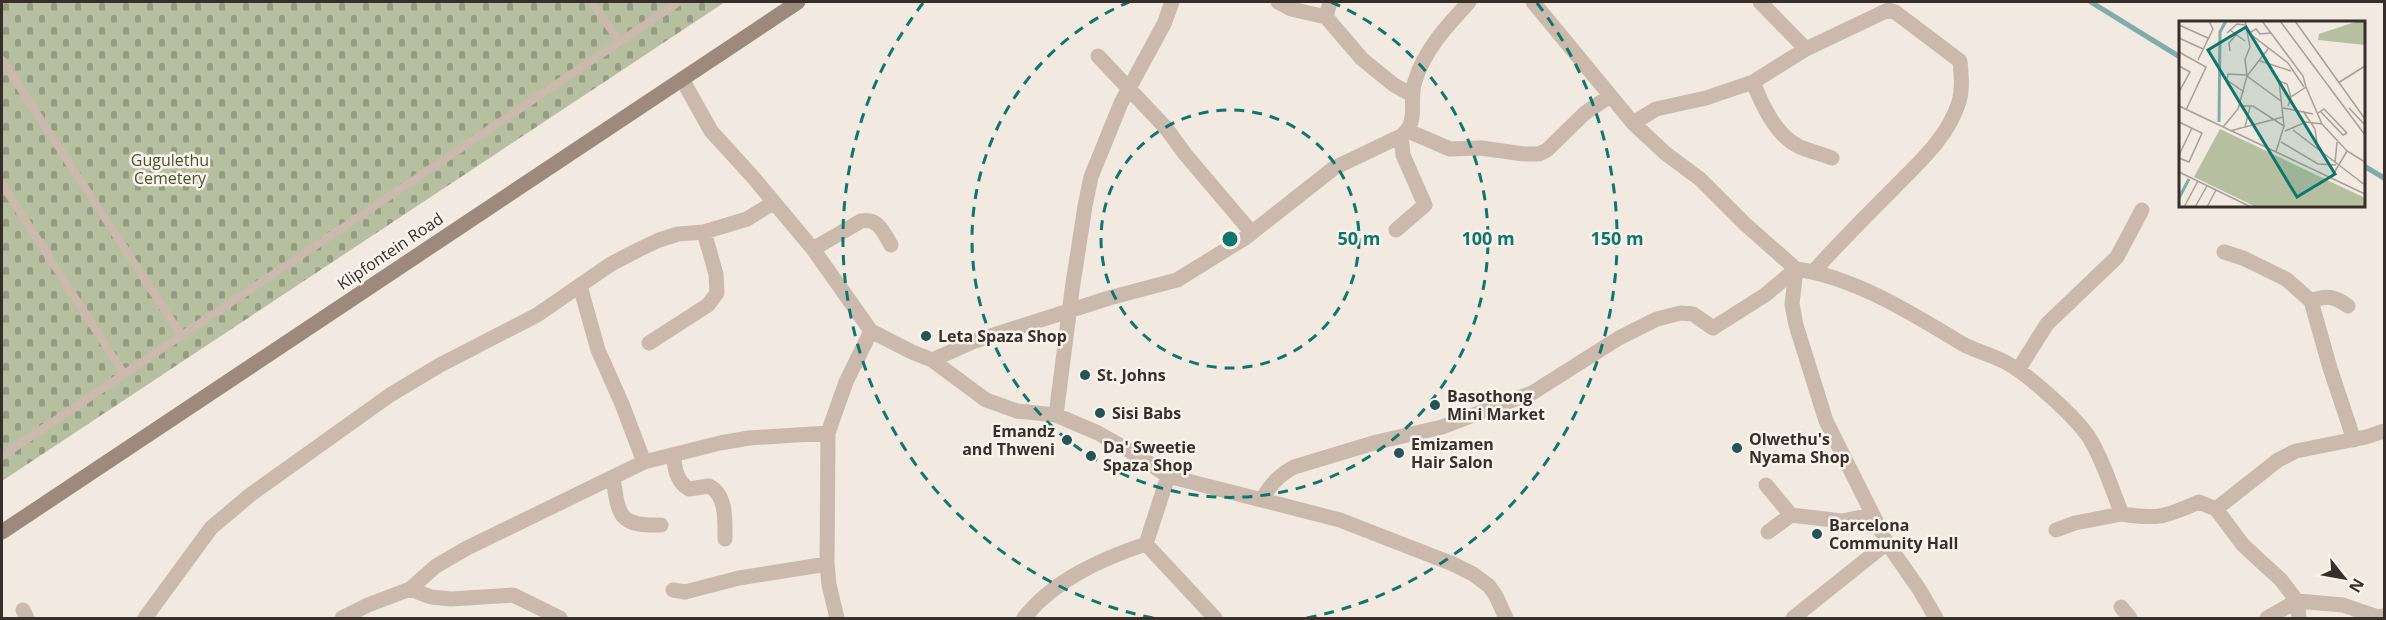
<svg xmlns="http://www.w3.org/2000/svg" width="2386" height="620" font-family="'Open Sans',sans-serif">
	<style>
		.cemetery { fill: url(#cemetery-stones) }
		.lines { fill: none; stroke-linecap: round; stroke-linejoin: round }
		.stream { stroke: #80acad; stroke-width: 5 }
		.lane { stroke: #cab9ac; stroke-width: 8 }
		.street { stroke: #cab9ac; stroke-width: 15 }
		.secondary { stroke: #9d897d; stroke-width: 15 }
		.ring { fill: none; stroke: #0f766e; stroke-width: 3; stroke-dasharray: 10 8 }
		.poi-dot { fill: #225458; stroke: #f9f3ec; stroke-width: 2 }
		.labels { text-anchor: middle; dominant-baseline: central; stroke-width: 5; stroke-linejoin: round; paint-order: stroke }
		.park-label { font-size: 16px; fill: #475530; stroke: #f9f3ec }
		.street-label { font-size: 16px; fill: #382f2b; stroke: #f9f3ec }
		.poi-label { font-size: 16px; font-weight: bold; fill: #382f2b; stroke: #f9f3ec; text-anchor: start }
		.inset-river { fill: none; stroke: #80acad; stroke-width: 3 }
		.inset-road { fill: none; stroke: #a89f98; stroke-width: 1.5 }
		.view { fill: #0f766e; fill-opacity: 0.15; stroke: #0f766e; stroke-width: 3 }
		.inset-edge { fill: none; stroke: #382f2b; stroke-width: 3 }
		.centre { fill: #0f766e; stroke: #f9f3ec; stroke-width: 3 }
		.ring-label { font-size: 18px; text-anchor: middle; font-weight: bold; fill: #0f766e; stroke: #f9f3ec; stroke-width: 5; stroke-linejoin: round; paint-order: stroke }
	</style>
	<defs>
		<pattern id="cemetery-stones" width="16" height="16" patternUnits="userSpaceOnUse" patternTransform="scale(1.5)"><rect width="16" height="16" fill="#b6c0a0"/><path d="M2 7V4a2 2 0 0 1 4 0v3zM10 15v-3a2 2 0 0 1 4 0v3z" fill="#959c83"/></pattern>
	</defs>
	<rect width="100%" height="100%" fill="#f2e9e0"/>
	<path class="cemetery" d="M2,2H725L2,481Z"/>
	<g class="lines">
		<path class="stream" d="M2091,2L2180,57
			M2364,166L2384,178"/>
		<path class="lane" d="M592,2L619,41
			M2,60L181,335
			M2,184L124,374
			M2,456L679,2"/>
		<path class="street" d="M1278,2L1291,9L1326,17L1362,59L1394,85L1412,95
			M1533,2L1633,123L1665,153L1700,179L1745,224L1796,269L1792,304L1796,325L1826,421L1887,543L1919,589L1936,618
			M1760,2L1806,49
			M1326,17L1330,2
			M1098,56L1166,128L1185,154L1252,233
			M682,79L711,131L752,176L813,249L871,331L912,352L932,360L975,341L1109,298L1177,280L1245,238L1334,168L1401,136C1420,122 1408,102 1415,81C1425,49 1447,26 1469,2
			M1753,82C1762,105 1776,136 1800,147C1810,151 1821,154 1832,158
			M1633,123L1656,109L1706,98L1753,82L1806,49L1888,10L1895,12L1960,61C1961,75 1963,88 1959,102C1947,139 1919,162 1893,189C1866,216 1839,243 1814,271
			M1408,131L1450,149L1481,148L1524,154H1539L1547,150L1585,113L1610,96
			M1396,230L1425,205L1403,155L1401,136
			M813,249L861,221C879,218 883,232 891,245
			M2224,252L2243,258L2286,279L2311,301L2330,368L2354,440
			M580,286L598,350L622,404L644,462
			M2311,301C2327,295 2334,296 2348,306
			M649,343L708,305L717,293L716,274L704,232
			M932,360L986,400L1017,411L1056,415L1098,433L1137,455L1168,476L1340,520L1453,564L1473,574L1489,586L1496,596L1506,618
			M2018,370L2047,324L2117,257L2142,210
			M1056,415L1072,290L1085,206L1091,177L1121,103L1164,24L1172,2
			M674,455C674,468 677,482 689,489L709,486C727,495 725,522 725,539
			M613,478C619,516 618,526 661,525
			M1766,485L1791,515L1842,521L1872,515
			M1262,499C1271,484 1279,475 1294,467L1377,442L1442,427L1513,400L1532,393L1619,338L1657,319L1681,313L1693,314L1713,328L1765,295L1796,269C1854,277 1911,313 1961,343C1975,351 1992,355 2007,363C2029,375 2077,418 2090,439C2104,462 2112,490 2122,514C2158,520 2167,516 2199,502L2216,509L2243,545L2281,580L2297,601L2343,605L2378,617L2384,616
			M2216,509L2278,460L2296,451L2366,437L2384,431
			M2056,530L2075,523L2122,514
			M1768,532L1791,515
			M1146,544L1215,618
			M1146,544L1168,476
			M410,589L431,597L451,599L513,595L560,618
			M673,590L685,592L739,578L827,564
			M2121,607L2130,618
			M23,610L27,618
			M145,618L211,528L250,495L390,395L440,365L537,315L611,264L638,250L659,240L678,234L704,232L747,219L773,203
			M342,618L368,605L410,589L436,566L467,548L644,462L720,443L749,438L828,433
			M837,618L829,585L827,564L828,433L846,382L871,331
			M1024,618C1054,580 1101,559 1146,544
			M1793,618L1887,543
			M2267,618L2297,601L2299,618"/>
		<path class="secondary" d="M2,532L798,2"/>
	</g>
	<g class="ring">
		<circle cx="1230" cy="239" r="129"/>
		<path d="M1331 2A258 258 0 1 1 1129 2"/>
		<path d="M1153 618A387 387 0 0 1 923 3M1537 3A387 387 0 0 1 1307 618"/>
	</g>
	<g class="poi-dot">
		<circle cx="926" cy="336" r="6"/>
		<circle cx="1085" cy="375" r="6"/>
		<circle cx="1435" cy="405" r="6"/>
		<circle cx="1100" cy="413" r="6"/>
		<circle cx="1067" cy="440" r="6"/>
		<circle cx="1737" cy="448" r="6"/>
		<circle cx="1399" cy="453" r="6"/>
		<circle cx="1091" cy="456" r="6"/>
		<circle cx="1817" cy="534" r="6"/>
	</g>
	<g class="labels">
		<g class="park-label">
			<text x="170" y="160">Gugulethu<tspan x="170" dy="18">Cemetery</tspan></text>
		</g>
		<g class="street-label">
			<text transform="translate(390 251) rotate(-34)">Klipfontein Road</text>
		</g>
		<g class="poi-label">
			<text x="938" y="336">Leta Spaza Shop</text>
			<text x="1097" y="375">St. Johns</text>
			<text x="1447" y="396">Basothong<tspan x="1447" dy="18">Mini Market</tspan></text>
			<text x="1112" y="413">Sisi Babs</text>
			<text x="1055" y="431" text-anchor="end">Emandz<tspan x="1055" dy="18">and Thweni</tspan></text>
			<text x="1749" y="439">Olwethu's<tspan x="1749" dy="18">Nyama Shop</tspan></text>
			<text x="1411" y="444">Emizamen<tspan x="1411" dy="18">Hair Salon</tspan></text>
			<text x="1103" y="447">Da' Sweetie<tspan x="1103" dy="18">Spaza Shop</tspan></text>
			<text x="1829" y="525">Barcelona<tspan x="1829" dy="18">Community Hall</tspan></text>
		</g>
	</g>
	<g transform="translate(2179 21)">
		<rect width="186" height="186" fill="#f2e9e0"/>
		<path d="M179,0H186V24L139,19L140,13Z" fill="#b6c0a0"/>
		<path d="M41,108L186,177V186H77L15,156Z" fill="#b6c0a0"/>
		<path class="inset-river" d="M40,101L41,11L47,0M0,177L10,158"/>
		<path class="inset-road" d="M66,0L71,26L66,38L68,55L102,80M83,0L124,55L127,66M101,0L186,114M116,0L186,98M0,4L29,17M51,9L66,20M48,12L58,3L66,4M92,12L81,13L77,8L70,12L109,42L125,66M0,17L24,28M51,30L50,22L57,14M0,31L27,46L7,89M19,39L34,8L30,0M81,40L112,50M0,45L11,51L0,71M159,62L186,45M65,71L48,59L49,53L67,54M0,85L186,173M60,85H74L105,105L97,131M109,85L112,76L127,66L143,103L168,130L186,141M104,87L134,93M170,87L186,104M124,90L136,108L139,129M142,91L164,114L168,112M139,92L145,88L168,112M0,101L23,112L10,141L0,137M105,105L100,60L108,63L112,76M44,106L59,88L68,55L89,28M66,106L104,96M114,109L186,164M51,110L66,106L71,86M106,110L127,101L143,103M102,121L139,143L157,144M0,134L13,107M156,142L158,121M0,151L72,186M155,152L168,130M5,186L19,160M16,186L28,165M28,186L37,169"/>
		<path class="view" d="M67,6L156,153L118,176L29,29Z"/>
		<rect width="186" height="186" class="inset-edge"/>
	</g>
	<circle cx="1230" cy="239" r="9" class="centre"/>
	<g class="ring-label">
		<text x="1359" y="245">50 m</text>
		<text x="1488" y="245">100 m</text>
		<text x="1617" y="245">150 m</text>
	</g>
	<rect width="2386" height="620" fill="none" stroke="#382f2b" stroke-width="6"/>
	<g transform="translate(2344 578) rotate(121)" stroke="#f9f3ec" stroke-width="4.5" paint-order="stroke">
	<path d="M0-4.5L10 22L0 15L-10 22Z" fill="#382f2b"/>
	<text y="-9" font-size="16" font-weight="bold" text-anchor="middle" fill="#382f2b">N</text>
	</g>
</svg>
